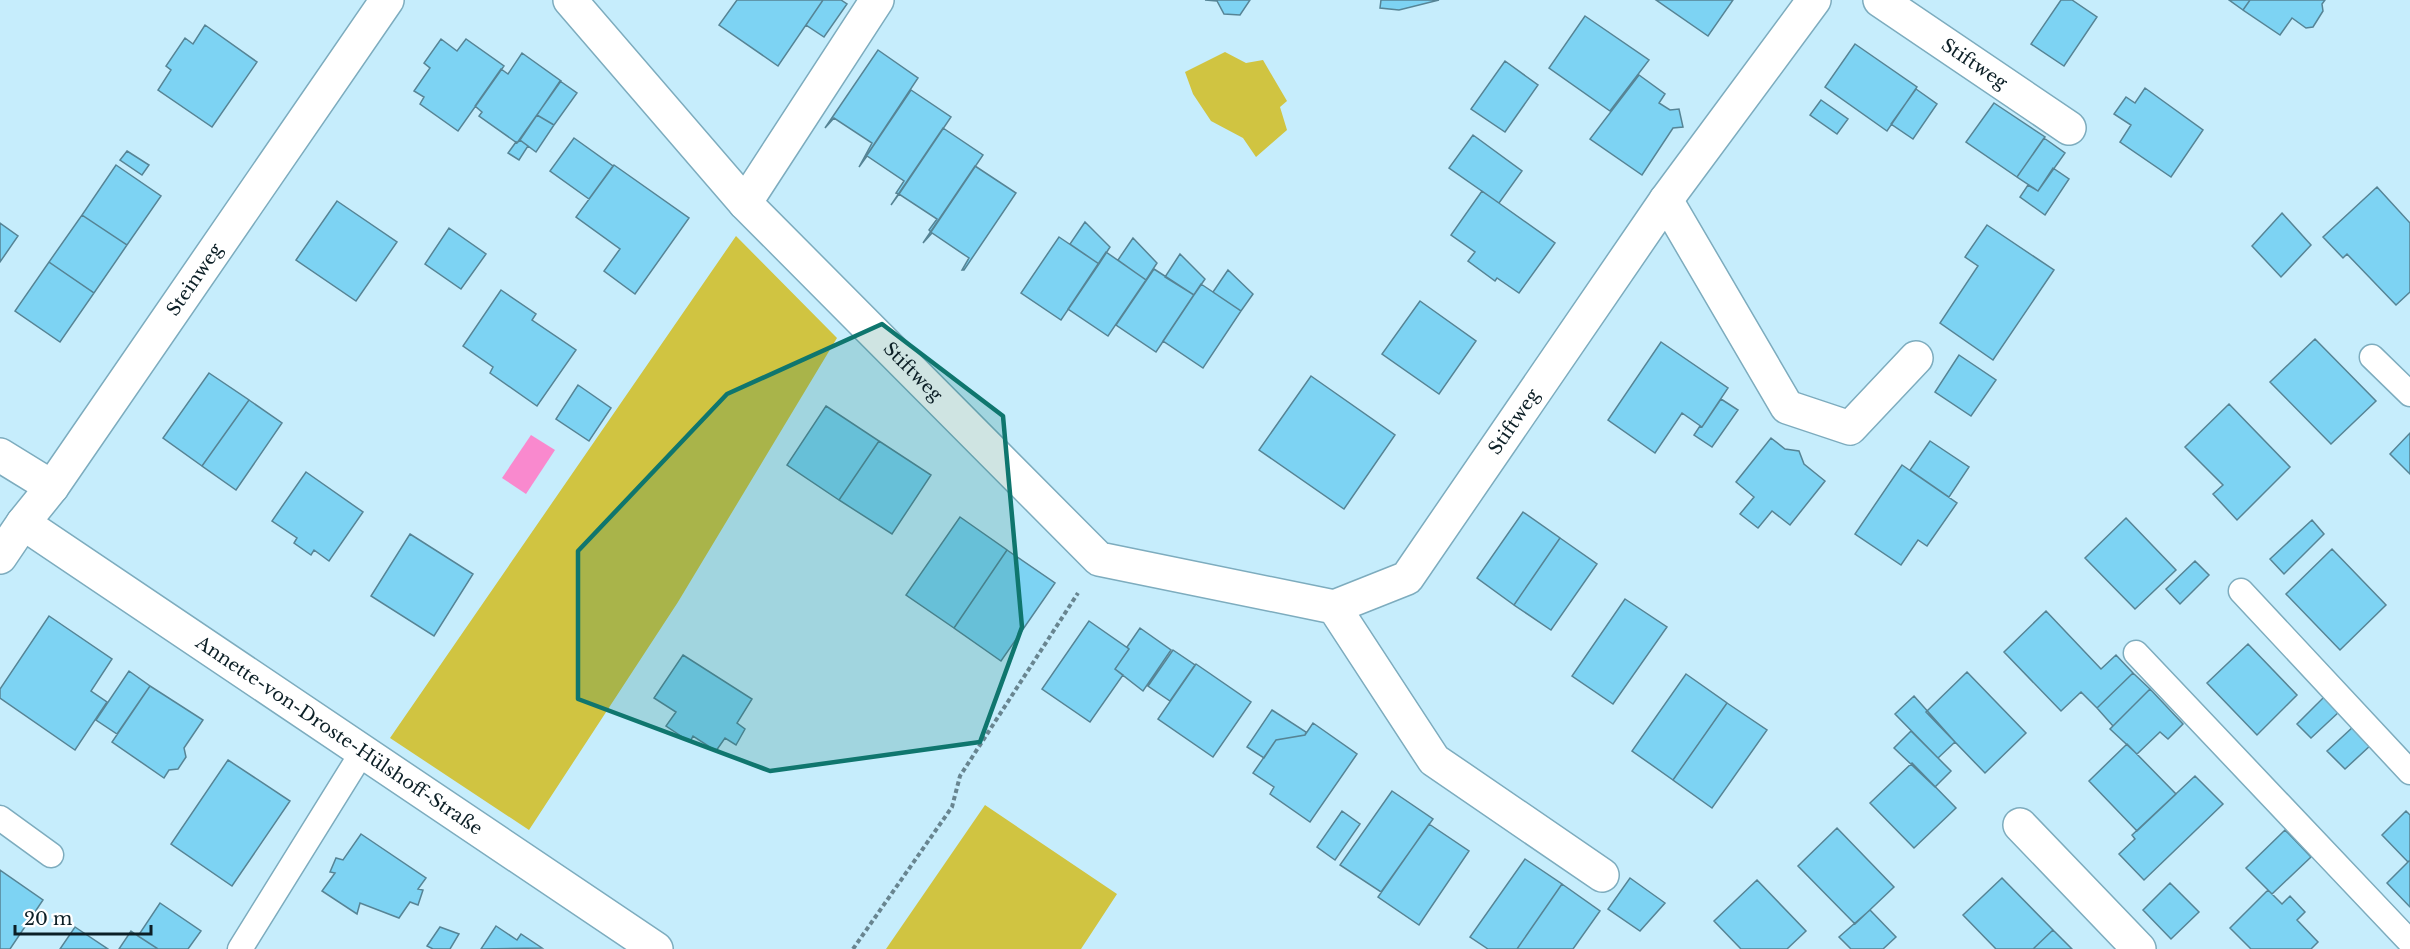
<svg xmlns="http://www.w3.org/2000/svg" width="2410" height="949" font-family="'Libre Baskerville',serif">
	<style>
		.green { fill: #d0c441 }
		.water { fill: #f989ce }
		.building { fill: #7dd3f3; stroke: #568495; stroke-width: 1.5 }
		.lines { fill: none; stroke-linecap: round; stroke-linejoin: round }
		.lane-casing { stroke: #7dacbe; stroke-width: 27 }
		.street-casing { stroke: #7dacbe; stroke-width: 36 }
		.path { stroke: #688590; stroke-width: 4; stroke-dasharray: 4.5 3; stroke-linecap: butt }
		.lane { stroke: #fff; stroke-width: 24 }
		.street { stroke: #fff; stroke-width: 33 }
		.marked { fill: #0f766e; fill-opacity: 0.2; stroke: #0f766e; stroke-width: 4.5; stroke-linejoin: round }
		.labels { text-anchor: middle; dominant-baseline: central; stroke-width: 5; stroke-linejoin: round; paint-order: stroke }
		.street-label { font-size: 18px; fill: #0c1f26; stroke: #fff }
	</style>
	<rect width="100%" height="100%" fill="#c6edfc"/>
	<path class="green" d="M1225,52L1246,63L1263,60L1287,101L1280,107L1287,130L1256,157L1243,138L1211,121L1193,94L1185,72Z
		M736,236L837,338L678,602L529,830L390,738Z
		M985,805L1117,894L1081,949H886Z"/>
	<path class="water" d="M531,435L555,450L526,494L502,478Z"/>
	<path class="building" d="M737,0H823L778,66L719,25Z
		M823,0H841L847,4L824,37L806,25Z
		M1205,0H1250L1240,15L1224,14L1217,1Z
		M1381,0H1439L1399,10L1380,8Z
		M1656,0H1733L1708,36Z
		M2061,0H2072L2097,17L2064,66L2031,44Z
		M2229,0H2250L2243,10Z
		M2250,0H2325L2322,4L2323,11L2313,27L2306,28L2292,18L2280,35L2243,10Z
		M1585,16L1649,60L1610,111L1549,68Z
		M205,25L257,62L212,127L158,90L171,70L166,66L185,38L193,44Z
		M441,39L457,51L466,39L504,66L458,131L420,104L424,97L414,91L430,68L424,63Z
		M1855,44L1917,87L1887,131L1825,87Z
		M878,50L918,78L859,167L872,143L834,118L825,128Z
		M522,53L561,81L517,143L479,116L482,112L475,106L501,69L508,74Z
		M1505,61L1538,85L1505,132L1471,109Z
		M1639,75L1665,94L1659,103L1670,110L1679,109L1683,127L1673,128L1642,175L1590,139Z
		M560,81L577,93L554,125L537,115Z
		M2145,88L2203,130L2171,177L2120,142L2131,125L2114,114L2126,97L2135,103Z
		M1916,89L1937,104L1913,139L1891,124Z
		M911,90L951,117L899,194L896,193L904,181L867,156L859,167Z
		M1821,100L1848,119L1837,134L1810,115Z
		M1994,103L2045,137L2017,177L1966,142Z
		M537,115L554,125L536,152L520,140Z
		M943,128L983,155L931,232L929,230L937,219L899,194L891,205Z
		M1473,135L1522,171L1499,203L1449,168Z
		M574,138L613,166L589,199L550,171Z
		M2044,138L2065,153L2038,191L2017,177Z
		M520,140L528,146L519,160L508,153L516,142L517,143Z
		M127,151L149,165L142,175L120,160Z
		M116,165L161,196L127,245L82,215Z
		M614,165L689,218L635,294L604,271L620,249L576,217Z
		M975,166L1016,193L964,270H962L969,258L932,233L923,243Z
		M2053,168L2069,179L2045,215L2020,197L2028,185L2038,191Z
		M2377,187L2410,223V292L2396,305L2347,254L2343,258L2323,237Z
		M1482,191L1555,243L1519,293L1497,278L1495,281L1468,261L1475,252L1451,235Z
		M337,201L397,242L356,301L296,260Z
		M2282,213L2311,245L2281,277L2252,246Z
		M82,215L127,245L94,293L49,262Z
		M1085,222L1110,247L1099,264L1070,244Z
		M0,223L18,236L0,262Z
		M1987,225L2054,270L1993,360L1940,323L1978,266L1965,257Z
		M449,228L486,254L461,289L425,264Z
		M1059,237L1099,264L1061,320L1021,293Z
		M1133,238L1157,263L1146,280L1118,260Z
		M1106,252L1146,280L1108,336L1068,309Z
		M1180,254L1205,279L1194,295L1165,277Z
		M49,262L94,293L60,342L15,311Z
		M1154,269L1194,295L1156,352L1116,325Z
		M1228,270L1253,294L1241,311L1213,292Z
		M1201,284L1241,311L1203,368L1163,341Z
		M501,290L536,314L532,320L576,350L537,406L490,373L493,367L463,346Z
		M1420,301L1476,341L1439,394L1382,354Z
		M2315,339L2376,401L2331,444L2270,382Z
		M1661,342L1728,388L1702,427L1682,413L1655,453L1608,420Z
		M1959,355L1996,380L1971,416L1935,392Z
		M209,373L249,400L202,466L163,438Z
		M1311,376L1395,435L1344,509L1259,450Z
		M578,385L611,408L589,441L556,419Z
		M1721,399L1738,410L1712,447L1694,435L1700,426L1702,427Z
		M249,400L282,423L236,490L202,466Z
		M2229,404L2290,467L2237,520L2213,494L2223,485L2185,447Z
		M826,406L879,441L839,500L787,465Z
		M2410,433V474L2390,454Z
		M1771,438L1785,449L1799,451L1804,464L1825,481L1790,525L1772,511L1758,528L1740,514L1754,497L1736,482Z
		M879,441L931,475L892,534L839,500Z
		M1930,441L1969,467L1949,497L1910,470Z
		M1902,465L1957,503L1927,546L1918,540L1901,565L1855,534Z
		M306,472L363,512L329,561L314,550L311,555L294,543L297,538L272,521Z
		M1523,512L1560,538L1514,605L1477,578Z
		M960,517L1007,550L954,628L906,595Z
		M2126,518L2176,570L2135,609L2085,558Z
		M2312,520L2324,534L2284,574L2270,559Z
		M410,534L473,574L434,636L371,596Z
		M1560,538L1597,564L1551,630L1514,605Z
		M2332,549L2386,605L2340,650L2286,594Z
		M1007,550L1055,583L1001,661L954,628Z
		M2195,561L2209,575L2180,604L2166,589Z
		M1625,599L1667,627L1613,704L1572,676Z
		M2046,611L2101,669L2116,655L2133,673L2097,708L2081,692L2061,711L2004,652Z
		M49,616L112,659L91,691L107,702L75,750L0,698V689Z
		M1089,621L1129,649L1115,669L1123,675L1090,722L1042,689Z
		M1140,628L1171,650L1143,691L1115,669L1129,649L1127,647Z
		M2248,644L2297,695L2257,735L2207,683Z
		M1173,650L1195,665L1170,701L1148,686Z
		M683,655L752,699L737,723L745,729L736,745L725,738L716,751L693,736L690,742L666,726L676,712L654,698Z
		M1196,664L1251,702L1213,757L1158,719Z
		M129,671L150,686L117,734L96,720Z
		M1967,672L2026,733L1985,773L1926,712Z
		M2133,673L2150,689L2113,726L2097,708Z
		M1686,674L1727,703L1673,780L1632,751Z
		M150,686L203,720L184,748L186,757L178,769L169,770L164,778L112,742Z
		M2150,689L2183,724L2168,739L2160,732L2137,754L2110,729Z
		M2326,695L2340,711L2311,738L2297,724Z
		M1914,696L1955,742L1938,758L1895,714Z
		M1727,703L1767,730L1712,808L1673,780Z
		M1272,710L1306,732L1305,735L1276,740L1264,758L1247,747Z
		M1313,723L1357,754L1310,822L1270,794L1274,787L1253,773L1276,740L1305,735Z
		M2354,726L2372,744L2345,769L2327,751Z
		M1911,731L1951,771L1935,787L1894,748Z
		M2127,744L2176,794L2137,831L2089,781Z
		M228,760L290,801L232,886L171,844Z
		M1912,763L1956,808L1914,848L1870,803Z
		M2195,776L2223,804L2144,880L2119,854L2135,839L2132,835Z
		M1392,791L1433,819L1381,892L1340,865Z
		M1342,811L1360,824L1335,860L1317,847Z
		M2406,811L2410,815V860L2408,862L2382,835Z
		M1429,824L1469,851L1419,925L1378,897Z
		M1837,828L1894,887L1855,924L1798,866Z
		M2285,830L2311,857L2272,894L2246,868Z
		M361,834L426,878L418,889L423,890L418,905L410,902L399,918L360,903L357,914L322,891L335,873L330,872L336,858L343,860Z
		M1525,859L1562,884L1517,949H1488L1470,937Z
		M2410,860V907L2387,883Z
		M0,870L43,900L10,949H0Z
		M1630,878L1665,903L1640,931L1608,909Z
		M2002,878L2053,930L2033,949H1996L1963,915Z
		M1757,880L1806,931L1787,949H1741L1714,921Z
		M2170,883L2199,912L2171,939L2143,910Z
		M1562,884L1600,911L1573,949H1517Z
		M2268,890L2282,904L2290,896L2305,912L2297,920L2318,942L2311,949H2251L2230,928Z
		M160,903L201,931L188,949H158L138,936Z
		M1870,910L1896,937L1883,949H1851L1839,937Z
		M496,926L517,940L521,934L542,948L481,949Z
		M75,927L108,949H60Z
		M440,927L459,934L450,949H433L427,946Z
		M2053,930L2072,949H2033Z
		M131,931L138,936L158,949H119Z"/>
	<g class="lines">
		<g class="lane-casing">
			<path id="lane" d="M2372,357L2410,394
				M2241,591L2410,772
				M2136,653L2410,942
				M0,818L51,855
				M240,949L363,751"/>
		</g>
		<g class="street-casing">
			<g id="street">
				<path id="s1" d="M570,0L745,203L1099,559L1334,607L1434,760L1602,875"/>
				<path id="s2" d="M1880,0L2069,128"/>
				<path d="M1666,200L1787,407L1850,428L1916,358"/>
				<path d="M745,203L877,0"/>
				<path d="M0,455L52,487"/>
				<path id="s3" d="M23,523L656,949"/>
				<path id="s4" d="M0,557L23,523L52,487L387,0"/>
				<path id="s5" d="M1334,607L1407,578L1666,200L1814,0"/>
				<path d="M2020,825L2139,949"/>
			</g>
		</g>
		<path class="path" d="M853,949L952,807L960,776L1078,593"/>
		<use href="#lane" class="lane"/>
		<use href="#street" class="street"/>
	</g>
	<path class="marked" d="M882,324L1003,416L1022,627L980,742L770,771L578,699V551L727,394Z"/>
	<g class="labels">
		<g class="street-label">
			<text stroke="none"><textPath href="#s2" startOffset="114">Stiftweg</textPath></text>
			<text stroke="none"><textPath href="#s4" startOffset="339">Steinweg</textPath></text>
			<text stroke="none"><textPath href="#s1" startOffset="506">Stiftweg</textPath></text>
			<text stroke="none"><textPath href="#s5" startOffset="268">Stiftweg</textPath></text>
			<text stroke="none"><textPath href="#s3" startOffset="381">Annette-von-Droste-Hülshoff-Straße</textPath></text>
		</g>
	</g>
	<path d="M15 925v9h136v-9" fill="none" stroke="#0c1f26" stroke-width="3"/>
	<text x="24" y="925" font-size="18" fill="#0c1f26" stroke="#ffffff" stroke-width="4.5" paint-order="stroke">20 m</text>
</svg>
